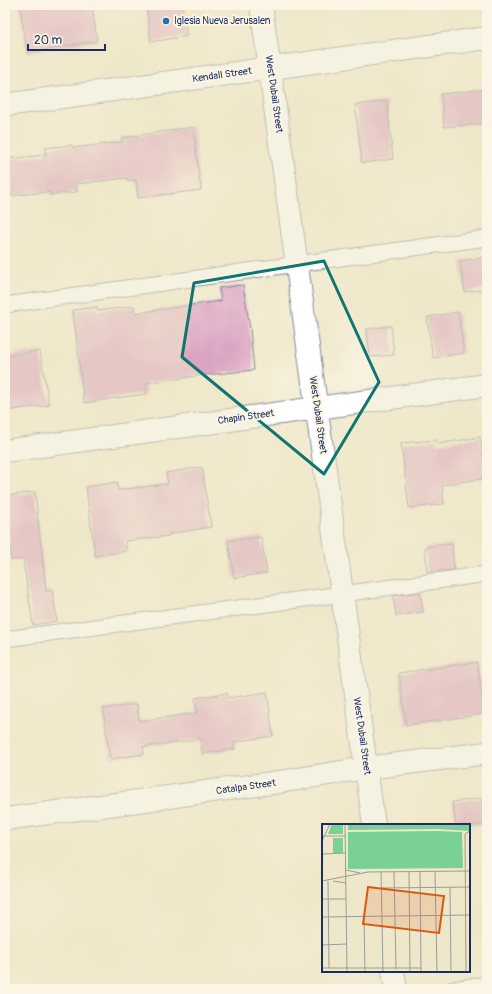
<svg xmlns="http://www.w3.org/2000/svg" width="492" height="994" font-family="Pangolin,sans-serif">
	<style>
		.building { fill: #daa2c3 }
		.lines { fill: none; stroke-linecap: round; stroke-linejoin: round }
		.lane-casing { stroke: #848b94; stroke-width: 17 }
		.street-casing { stroke: #848b94; stroke-width: 24 }
		.lane { stroke: #fff; stroke-width: 15 }
		.street { stroke: #fff; stroke-width: 22 }
		.marked { fill: none; stroke: #0f766e; stroke-width: 3; stroke-linejoin: round }
		.poi-dot { fill: #1f6fb2; stroke: #fcf5e5; stroke-width: 1.5 }
		.labels { text-anchor: middle; dominant-baseline: central; stroke-width: 4; stroke-linejoin: round; paint-order: stroke }
		.poi-label { font-size: 10px; fill: #1b2f5e; stroke: #fcf5e5; text-anchor: start }
		.street-label { font-size: 10px; fill: #1b2f5e; stroke: #fcf5e5 }
		.inset-road { fill: none; stroke: #9a9d9e; stroke-width: 1 }
		.view { fill: #de5710; fill-opacity: 0.15; stroke: #de5710; stroke-width: 2 }
		.inset-edge { fill: none; stroke: #1b2f5e; stroke-width: 2 }
	</style>
	<rect width="100%" height="100%" fill="#fcf5e5"/>
	<filter id="ink" filterUnits="userSpaceOnUse"><feTurbulence type="fractalNoise" baseFrequency=".025" numOctaves="2"/><feDisplacementMap in="SourceGraphic" scale="8" xChannelSelector="R" yChannelSelector="G"/><feConvolveMatrix kernelMatrix="1 2 1 2 8 2 1 2 1" color-interpolation-filters="sRGB"/></filter>
	<filter id="wash" filterUnits="userSpaceOnUse"><feTurbulence type="fractalNoise" baseFrequency=".012" numOctaves="4" result="noise"/><feDisplacementMap in="SourceGraphic" scale="16" xChannelSelector="R" yChannelSelector="G"/><feGaussianBlur stdDeviation="0.9" result="paint"/><feColorMatrix in="noise" values="0 0 0 0 0 0 0 0 0 0 0 0 0 0 0 0 0 1.4 0 .05"/><feComposite in="paint" operator="in"/></filter>
	<g filter="url(#wash)">
		<rect width="100%" height="100%" fill="#eee7c9"/>
		<g id="blocks">
			<path class="building" d="M20,5H92L97,41L58,47L59,48L27,53Z
				M146,5H182L187,36L151,42Z
				M487,89V123L444,127L441,94Z
				M387,101L393,159L362,163L355,105Z
				M193,127L201,190L138,198L136,180L127,181V178L76,184L77,192L50,195V192L5,196V159L46,155L45,148L72,145L73,148L122,142L121,138Z
				M487,257V289L465,292L460,261Z
				M243,285L250,329L254,370L205,375L146,383L147,394L115,398L84,403L73,310L97,307V311L134,306L135,313L221,301L219,288Z
				M458,312L464,353L433,358L427,317Z
				M391,326L394,355L370,357L367,329Z
				M40,351L49,405L5,411V356Z
				M480,437L486,478L442,485L444,504L409,508L401,443L436,440L437,444Z
				M202,467L211,527L169,534V536L125,541L127,551L95,556L86,487L117,482L118,490L168,484L166,473Z
				M35,492L46,591L52,590L57,621L33,625L23,559L11,560L5,496Z
				M261,537L267,573L234,578L228,541Z
				M452,544L454,570L427,572L425,547Z
				M420,592L423,612L396,616L393,596Z
				M477,662L485,714L406,725L399,673Z
				M267,692L273,736L234,742L235,749L202,754L200,739L143,747L144,754L110,759L103,709L137,704L139,721L197,713L195,698L227,693L228,698Z
				M483,798L487,825H456L452,802Z"/>
		</g>
	</g>
	<g filter="url(#ink)">
		<use href="#blocks" fill-opacity="0" stroke="#848b94" stroke-width="1"/>
		<g class="lines">
			<g class="lane-casing">
				<path id="lane" d="M5,305L297,264L487,238
					M5,639L342,594L487,574
					M453,989L487,984"/>
			</g>
			<g class="street-casing">
				<path id="street" d="M261,5L374,825
					M5,105L487,38
					M5,451L317,408L487,385
					M5,819L279,782L366,768L487,753
					M393,971L396,989"/>
			</g>
			<use href="#lane" class="lane"/>
			<use href="#street" class="street"/>
		</g>
	</g>
	<path d="M0 0H492V994H0ZM324,261L379,382L324,474L182,357L194,283Z" fill="#eee7c9" fill-opacity=".55" fill-rule="evenodd"/>
	<path class="marked" d="M324,261L379,382L324,474L182,357L194,283Z"/>
	<circle class="poi-dot" cx="166" cy="21" r="4"/>
	<g class="labels">
		<g class="poi-label">
			<text x="174" y="21">Iglesia Nueva Jerusalen</text>
		</g>
		<g class="street-label">
			<text transform="translate(222 75) rotate(-8)">Kendall Street</text>
			<text transform="translate(274 94) rotate(82)">West Dubail Street</text>
			<text transform="translate(318 415) rotate(82)">West Dubail Street</text>
			<text transform="translate(246 417) rotate(-8)">Chapin Street</text>
			<text transform="translate(362 736) rotate(82)">West Dubail Street</text>
			<text transform="translate(246 787) rotate(-8)">Catalpa Street</text>
		</g>
	</g>
	<g transform="translate(322 824)">
		<rect width="148" height="148" fill="#eee7c9"/>
		<path d="M10,0H21V10H6ZM26,0H137L148,1V7L116,5L26,6ZM115,7L140,8L141,44L26,45V8ZM11,14H21V29H11Z" fill="#79d196"/>
		<path class="inset-road" d="M23,0L25,148M0,12H23M0,17L8,0M0,30L23,29M24,46L38,49M87,47L88,148M98,47L99,148M113,47L115,148M59,48L61,148M72,48L74,145M0,57L46,48L148,47M6,57L7,144M11,57L24,59M128,63L129,148M59,64L148,63M0,75H24M0,93L148,91M42,93L43,148M0,121L25,120M0,144H99M144,148L143,10L148,7"/>
		<path class="view" d="M46,63L122,72L117,109L41,100Z"/>
		<rect width="148" height="148" class="inset-edge"/>
	</g>
	<rect width="492" height="994" fill="none" stroke="#fcf5e5" stroke-width="20"/>
	<path d="M28 44v6h77v-6" fill="none" stroke="#1b2f5e" stroke-width="2"/>
	<text x="34" y="44" font-size="12" fill="#1b2f5e" stroke="#fcf5e5" stroke-width="3" paint-order="stroke">20 m</text>
</svg>
